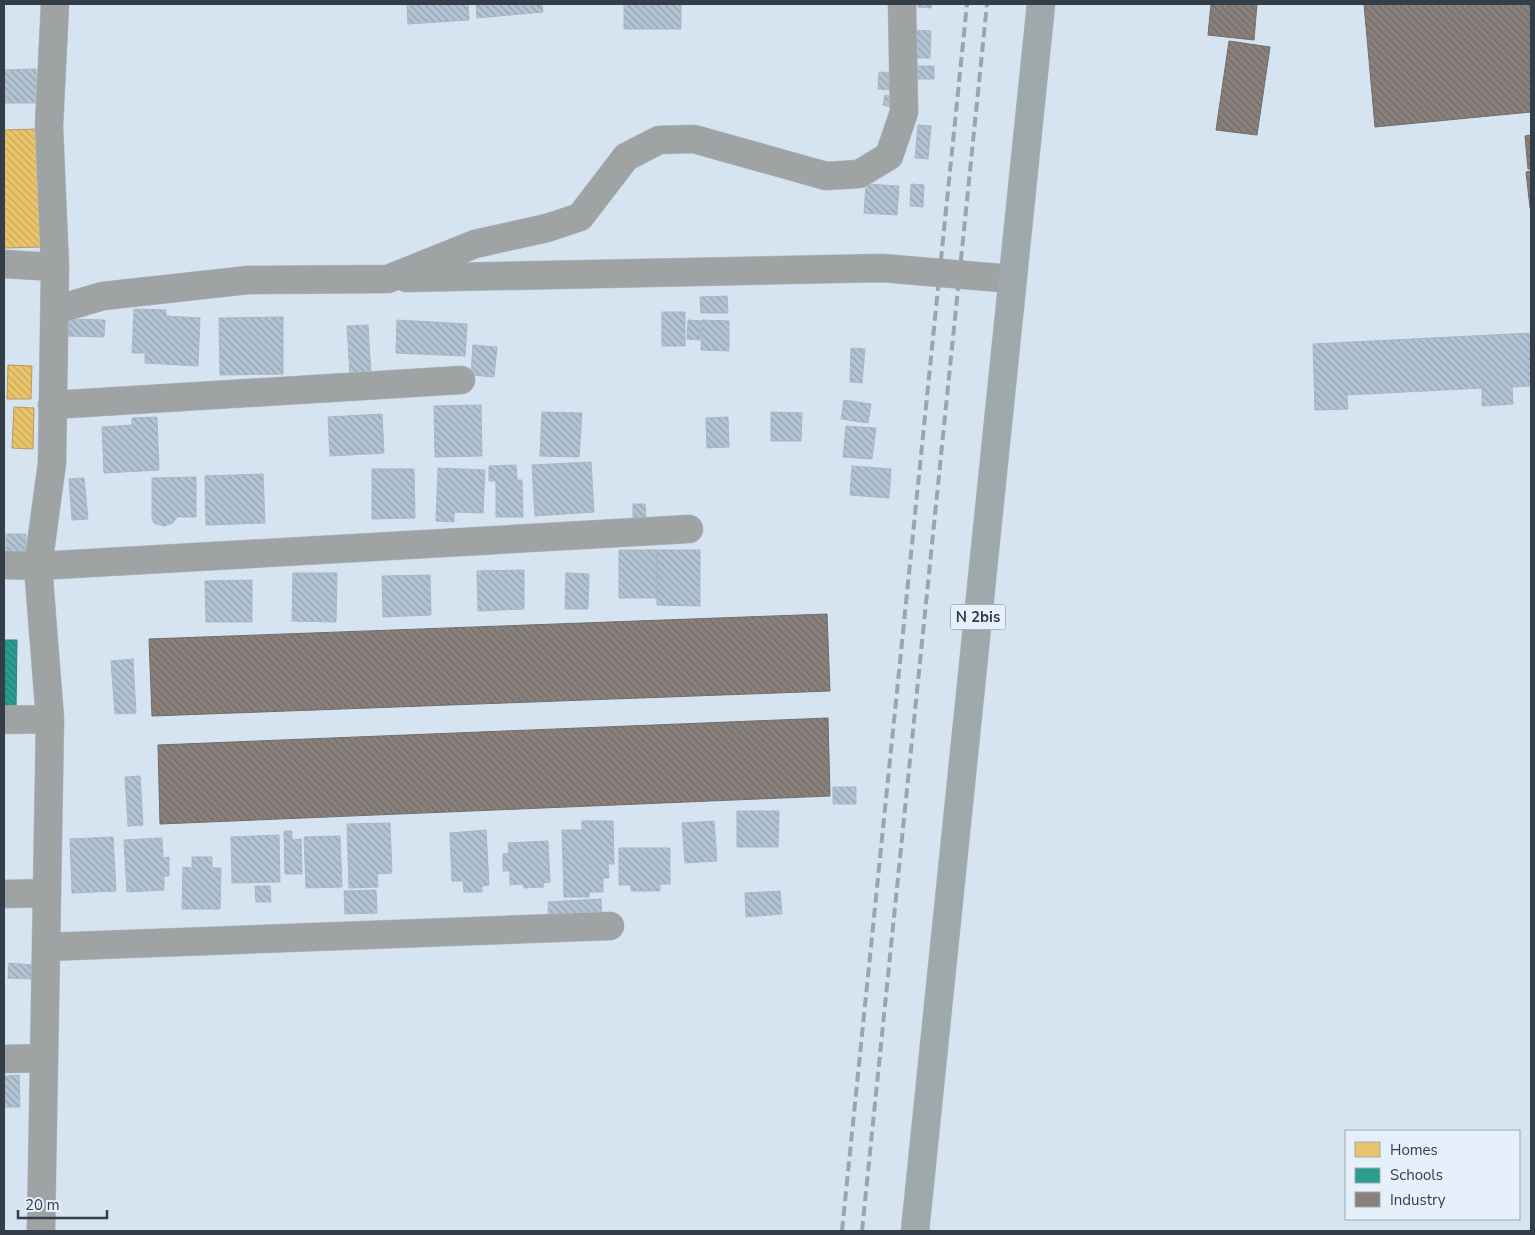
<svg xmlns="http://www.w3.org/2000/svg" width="1535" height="1235" font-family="'Nunito Sans',sans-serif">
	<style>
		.homes { fill: url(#homes-back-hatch); stroke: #b29c60 }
		.schools { fill: url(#schools-back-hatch); stroke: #2d807a }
		.industry { fill: url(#industry-back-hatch); stroke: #706d6c }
		.building { fill: url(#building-back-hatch); stroke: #abb6c1 }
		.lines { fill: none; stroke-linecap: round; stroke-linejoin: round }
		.minor-casing { stroke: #b4bfca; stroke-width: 29 }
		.primary-casing { stroke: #b4bfca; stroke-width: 29 }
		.minor { stroke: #9fa3a4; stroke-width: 28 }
		.primary { stroke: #9fa8ab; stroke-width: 28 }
		.rail { stroke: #9ea4aa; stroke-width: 4; stroke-dasharray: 10 5; stroke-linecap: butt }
		.labels { text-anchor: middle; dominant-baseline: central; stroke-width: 5; stroke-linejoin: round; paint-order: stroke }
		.shield { fill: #e5f0fa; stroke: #68737d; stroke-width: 1 }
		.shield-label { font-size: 15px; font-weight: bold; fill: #333e48 }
	</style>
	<defs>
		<pattern id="homes-back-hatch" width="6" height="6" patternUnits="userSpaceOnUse" patternTransform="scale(1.25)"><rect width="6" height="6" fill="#e9c46a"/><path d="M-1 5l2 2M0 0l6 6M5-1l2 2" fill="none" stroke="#c8a95d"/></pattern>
		<pattern id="schools-back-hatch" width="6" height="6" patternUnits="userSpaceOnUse" patternTransform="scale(1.25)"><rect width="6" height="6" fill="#2a9d8f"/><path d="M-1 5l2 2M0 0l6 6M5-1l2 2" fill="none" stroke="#258177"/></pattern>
		<pattern id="industry-back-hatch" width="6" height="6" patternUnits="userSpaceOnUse" patternTransform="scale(1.25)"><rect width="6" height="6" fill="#8a817c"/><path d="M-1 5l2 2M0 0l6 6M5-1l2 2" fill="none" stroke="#716b68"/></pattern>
		<pattern id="building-back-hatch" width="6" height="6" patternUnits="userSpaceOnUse" patternTransform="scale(1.25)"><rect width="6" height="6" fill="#b2c4d4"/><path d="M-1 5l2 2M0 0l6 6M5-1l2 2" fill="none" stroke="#91a1ae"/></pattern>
	</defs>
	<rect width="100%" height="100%" fill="#d6e4f2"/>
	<path class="homes" d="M37,129L41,247L4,248V130Z
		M8,365L32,366L31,399H7Z
		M14,407L34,408L33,449L12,448Z"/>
	<path class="schools" d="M4,640H17L16,709H4Z"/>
	<path class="industry" d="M1211,4H1257L1254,40L1208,35Z
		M1364,4H1531V112L1375,127Z
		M1229,41L1270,47L1257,135L1216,130Z
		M1531,135V169H1528L1525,136Z
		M1531,171V208H1530L1526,172Z
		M827,614L830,691L152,716L149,639Z
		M828,718L830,796L160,824L158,745Z"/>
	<path class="building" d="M407,4H468L469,20L408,24Z
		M476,4H542L543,12L477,18Z
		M624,4H681V29H624Z
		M919,4H932L931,8L918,7Z
		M911,30L931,31L930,58H910Z
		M911,66H934V79H911Z
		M36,69L37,103H4V70Z
		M879,72L896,73L895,90L878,89Z
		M885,95L897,98L894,108L883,105Z
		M918,125L931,126L928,159L915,158Z
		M866,184L899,186L897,215L864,213Z
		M911,184L924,185L923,207L910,206Z
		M727,296L728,313H701L700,297Z
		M134,309L166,310V316L200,318L198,366L145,363V353H132Z
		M662,312H685V346H662Z
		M283,317V374L220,375L219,318Z
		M68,319L105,320L104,337L68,336Z
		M397,320L467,324L465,356L396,353Z
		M688,320L701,321L700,340L687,339Z
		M702,320L729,321V351L701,350Z
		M368,325L371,374L350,375L347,326Z
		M1531,333V386L1512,387L1513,404L1482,406V388L1347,395L1348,409L1315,410L1313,344Z
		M473,345L497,347L494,377L471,375Z
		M851,348L865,349L862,383L850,382Z
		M844,400L871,404L868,423L841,419Z
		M481,405L482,456L435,457L434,406Z
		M542,412L582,413L579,457L540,456Z
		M771,412L802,413L801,441H771Z
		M382,414L384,453L330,456L328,417Z
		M157,417L159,470L104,473L102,427L132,425V418Z
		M728,417L729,447L707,448L706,418Z
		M846,426L876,428L872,459L843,457Z
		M591,462L594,512L535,516L532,465Z
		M516,465L517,480H522L523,517H496V481H489V466Z
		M852,466L891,469L889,498L850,495Z
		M438,468L485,470L483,513L454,512V522L436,521Z
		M372,469H414L415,518L372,519Z
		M263,474L265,523L206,525L205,476Z
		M196,477V517H177L173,523L164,526L154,523L152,518V478Z
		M84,478L88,519L72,520L69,479Z
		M633,504H645L646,518H633Z
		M6,534H26V554H6Z
		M619,550H657V598H619Z
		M657,550H700V606L657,605Z
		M524,570V609L478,611L477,571Z
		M293,573H337L336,622L292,621Z
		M566,573L589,574L588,609H565Z
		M430,575L431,615L383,617L382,576Z
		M252,580V622H206L205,581Z
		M133,659L136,713L115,714L111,661Z
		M140,776L143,825L128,826L125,777Z
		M833,787H856V804H833Z
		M737,811H779L778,847H737Z
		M582,821H613L614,864H608L609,878H603V892H589V897H564L562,830H582Z
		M714,821L717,861L685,863L682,823Z
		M390,823L392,873L377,874L378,887L349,888L347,824Z
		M486,830L489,885L482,886V892H464L463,881H452L450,833Z
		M284,831H292V840L301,839L302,874H285Z
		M279,835L280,882L232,883L231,837Z
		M340,836L342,887L306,888L304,837Z
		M113,837L116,891L72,893L70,839Z
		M162,838L163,858L169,857V876H164V890L127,892L124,840Z
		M548,841L550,882L543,883L544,887L524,888L523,884L510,885V871H503V854L509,853L508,843Z
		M619,848H670V884H660V891H631V885H619Z
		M192,857H212V868H221L220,909H182L183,867L192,868Z
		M255,886H270L271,902H256Z
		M376,890L377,913L345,914L344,891Z
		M780,891L782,914L746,917L745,893Z
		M601,899L602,925L549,928L548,902Z
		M9,963L32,965L31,979L8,978Z
		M19,1075L20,1107H4V1076Z"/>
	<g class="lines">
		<g class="minor-casing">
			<path id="minor" d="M55,4L49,126L55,267
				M4,264L55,267L52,463L38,566L50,719L41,1231
				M407,278L882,268L1012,279
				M55,310L103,296L248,280L388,279L475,244L547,228L580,217L626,157L659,140L694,139L826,176L859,174L889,156L904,112L902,4
				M52,405L461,380
				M4,565L38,566L689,529
				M4,720L50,719
				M4,894L47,893
				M46,947L610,926
				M4,1059L44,1058"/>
		</g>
		<g class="primary-casing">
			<path id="primary" d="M915,1231L1041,4"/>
		</g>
		<use href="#minor" class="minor"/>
		<use href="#primary" class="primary"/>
		<path class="rail" d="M842,1231L967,4
			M862,1231L987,4"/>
	</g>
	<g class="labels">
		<rect class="shield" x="950.5" y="604.5" width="55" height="25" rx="4"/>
		<g class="shield-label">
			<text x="978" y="617">N 2bis</text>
		</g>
	</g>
	<rect width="1535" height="1235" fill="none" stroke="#333e48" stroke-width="10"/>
	<rect x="1345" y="1130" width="175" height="90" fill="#e5f0fa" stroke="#9ea9b3"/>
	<rect x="1355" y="1142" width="25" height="15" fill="#e9c46a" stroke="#9ea9b3"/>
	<text x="1390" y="1155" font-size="15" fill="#333e48">Homes</text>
	<rect x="1355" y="1168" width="25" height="15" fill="#2a9d8f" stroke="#9ea9b3"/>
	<text x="1390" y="1180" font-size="15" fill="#333e48">Schools</text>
	<rect x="1355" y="1192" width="25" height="15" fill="#8a817c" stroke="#9ea9b3"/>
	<text x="1390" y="1205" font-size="15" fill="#333e48">Industry</text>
	<path d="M18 1210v8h89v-8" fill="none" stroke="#333e48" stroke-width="2.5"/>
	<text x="25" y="1210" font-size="15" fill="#333e48" stroke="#e5f0fa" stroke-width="4" paint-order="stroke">20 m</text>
</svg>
